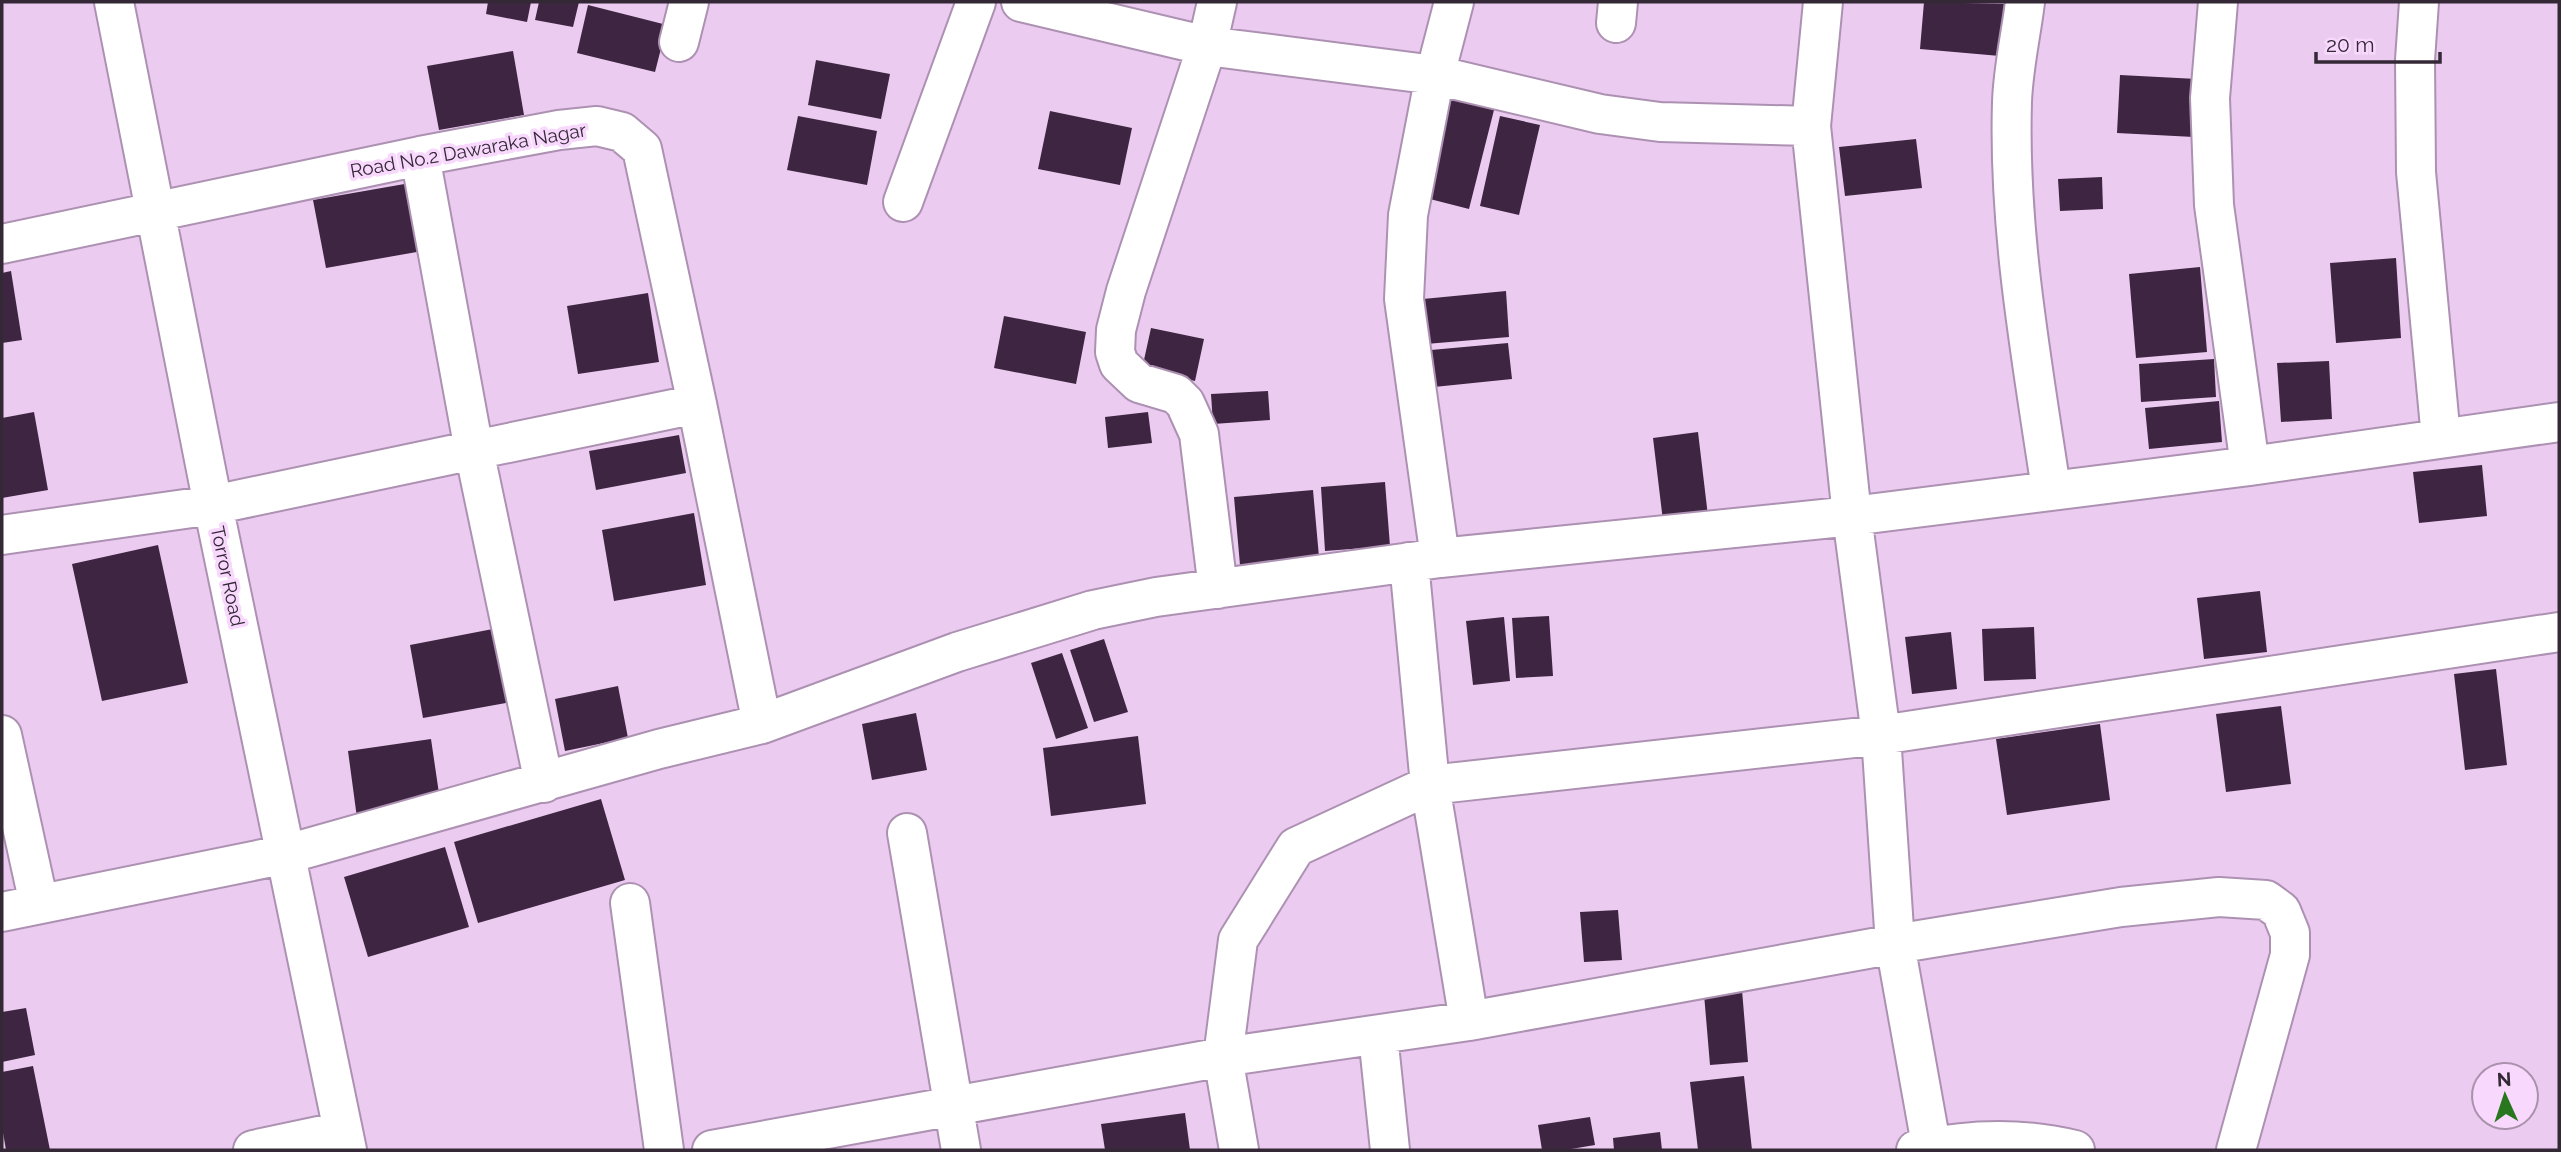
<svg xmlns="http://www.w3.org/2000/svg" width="2561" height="1152" font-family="Raleway,sans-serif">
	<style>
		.building { fill: #3e2642 }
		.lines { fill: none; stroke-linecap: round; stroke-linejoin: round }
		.minor-casing { stroke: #ad91b2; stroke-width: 42 }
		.minor { stroke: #fff; stroke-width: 38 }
		.labels { text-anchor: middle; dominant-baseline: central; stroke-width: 7; stroke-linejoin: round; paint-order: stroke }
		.street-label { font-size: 19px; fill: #342836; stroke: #f8d9fd }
	</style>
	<rect width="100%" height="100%" fill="#ebccf0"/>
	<path class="building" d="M488,2H531L527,22L486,14Z
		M539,2H579L573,27L535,20Z
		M1924,2L2005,4L2000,56L1920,49Z
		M588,5L667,25L655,72L577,53Z
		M513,51L524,115L439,130L427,66Z
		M816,60L890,74L881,119L808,105Z
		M1435,75L1495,106L1469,209L1426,198Z
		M2120,75L2197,79L2194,137L2117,133Z
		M1050,111L1132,128L1120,185L1038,169Z
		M798,116L877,131L867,185L787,170Z
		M1500,116L1540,125L1519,215L1480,206Z
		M1916,139L1922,188L1845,196L1839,147Z
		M2102,177L2103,209L2060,211L2058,179Z
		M416,182L428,250L326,268L313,200Z
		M2396,258L2401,338L2336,343L2330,263Z
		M2200,267L2207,352L2136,358L2129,274Z
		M11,271L22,340L2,343V273Z
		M1506,291L1509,337L1426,344L1423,299Z
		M648,293L659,362L578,374L567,306Z
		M1004,316L1086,332L1076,384L994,368Z
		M1151,328L1204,339L1195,381L1142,369Z
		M1508,343L1512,379L1434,387L1431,350Z
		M2214,359L2216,397L2141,402L2139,364Z
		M2329,361L2332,419L2281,422L2277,363Z
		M1268,391L1270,420L1213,424L1211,394Z
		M2219,401L2222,442L2149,449L2145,408Z
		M34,412L48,490L2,498V418Z
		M1148,412L1152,443L1108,448L1105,417Z
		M1698,432L1708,516L1663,521L1653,438Z
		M679,435L686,473L596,490L589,451Z
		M2482,465L2487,516L2419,523L2413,472Z
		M1385,482L1390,546L1325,551L1321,487Z
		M1313,490L1319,557L1240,565L1234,497Z
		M694,513L706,585L614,601L602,530Z
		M158,545L188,683L102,701L72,564Z
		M2260,591L2267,652L2204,659L2197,598Z
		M1549,616L1553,676L1516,678L1512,618Z
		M1504,617L1510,681L1473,685L1466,621Z
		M2034,627L2036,679L1984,681L1982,629Z
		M498,628L511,702L423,718L410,645Z
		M1951,632L1957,689L1912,694L1905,637Z
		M1104,639L1128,712L1094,722L1070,650Z
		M1062,653L1088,728L1056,739L1031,663Z
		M2496,669L2507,765L2465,770L2454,674Z
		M618,686L628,738L565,751L555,699Z
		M2281,706L2291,784L2226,792L2216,714Z
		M916,713L927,770L872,780L862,724Z
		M2100,724L2110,800L2007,815L1996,739Z
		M1138,736L1146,804L1051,816L1043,748Z
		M431,739L441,807L357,818L348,751Z
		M601,799L625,880L478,923L454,842Z
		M445,847L469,927L368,957L344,877Z
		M1618,910L1622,960L1584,962L1580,912Z
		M1742,990L1748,1062L1710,1065L1704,994Z
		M26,1008L35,1055L2,1062V1012Z
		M33,1066L50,1150H6L2,1127V1072Z
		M1744,1076L1752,1150H1698L1690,1082Z
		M1185,1113L1190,1150H1105L1101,1124Z
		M1590,1117L1595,1145L1565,1150H1542L1538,1125Z
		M1660,1132L1662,1150H1614L1613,1138Z"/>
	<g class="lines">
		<g class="minor-casing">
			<path id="minor" d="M114,2L213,505L347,1150
				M1021,2L1207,46L1435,75L1600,114L1660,122L1811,126
				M1217,2L1207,46L1126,291L1116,330L1115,352L1119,364L1139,383L1176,394L1185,403L1199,434L1218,589
				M1823,2L1811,126L1852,516L1881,735L1895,944L1932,1150
				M2025,2C2021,35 2013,69 2012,102C2008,232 2032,361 2051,489
				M2218,2L2210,98L2214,205L2250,466
				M2419,2L2415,60L2416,172L2441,438
				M1616,23L1618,2
				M679,42L689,2
				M903,202L976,2
				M2,244L420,156L559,130L597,126L622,132L642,149L697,404L762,724
				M2,535L213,505L474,450L420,156
				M1440,558L1404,299L1408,215L1435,75L1454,2
				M1409,562L1430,785L1469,1021
				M2,735L39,904
				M544,783L474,450L697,404
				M907,833L961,1150
				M630,903L664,1150
				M2,912L287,854L659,749L762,724L957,652L1093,610L1156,597L1440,558L1852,516L2250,466L2559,422
				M1378,1035L1390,1150
				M253,1150L342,1131
				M712,1150L1223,1057L1469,1021L1895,944L2121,907L2219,897L2266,900L2281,911L2290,933V955L2236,1150
				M1239,1150L1223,1057L1238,940L1296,847L1430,785L1881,735L2559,632
				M1916,1150C1968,1139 2023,1137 2075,1150"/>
		</g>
		<use href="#minor" class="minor"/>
	</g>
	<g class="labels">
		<g class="street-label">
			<text transform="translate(468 150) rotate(-10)">Road No.2 Dawaraka Nagar</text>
			<text transform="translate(228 576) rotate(78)">Torror Road</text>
		</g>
	</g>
	<rect width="2561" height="1152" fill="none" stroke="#342836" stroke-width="7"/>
	<g transform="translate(2505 1096) rotate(357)"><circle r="33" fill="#f8d9fd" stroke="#aa92ad" stroke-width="2"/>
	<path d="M0-5L12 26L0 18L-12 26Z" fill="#28761e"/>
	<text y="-10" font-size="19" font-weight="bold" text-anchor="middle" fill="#342836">N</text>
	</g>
	<path d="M2316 52v10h124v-10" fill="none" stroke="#342836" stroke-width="3.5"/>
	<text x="2326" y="52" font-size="21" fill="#342836" stroke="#f8d9fd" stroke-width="5" paint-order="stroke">20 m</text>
</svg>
